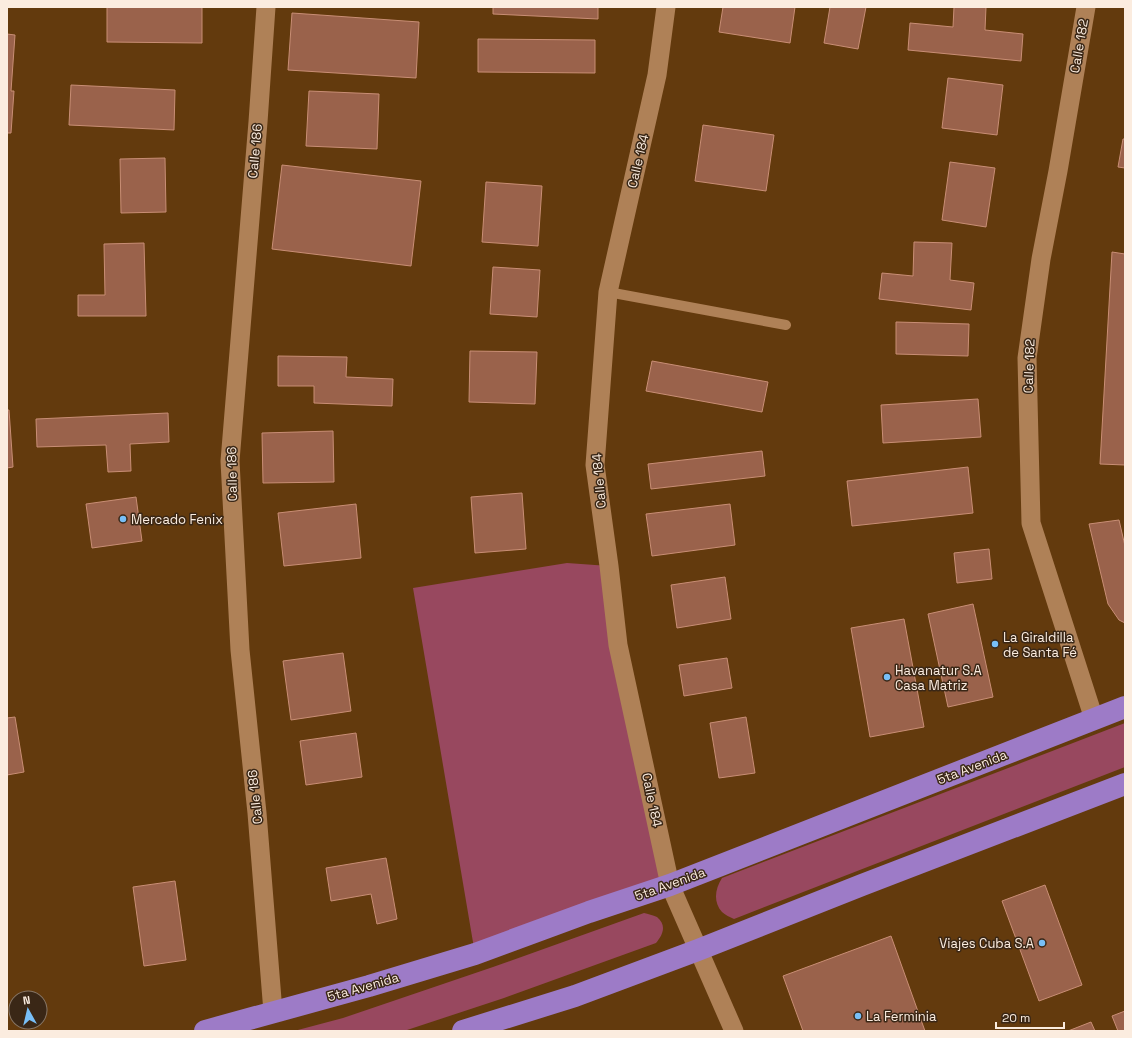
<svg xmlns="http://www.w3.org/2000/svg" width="1132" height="1038" font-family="'Space Grotesk',sans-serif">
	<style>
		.green { fill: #98485f }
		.building { fill: #9a624b; stroke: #c98e75 }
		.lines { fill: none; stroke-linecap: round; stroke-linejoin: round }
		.lane { stroke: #af8157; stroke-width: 10 }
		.street { stroke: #af8157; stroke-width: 19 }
		.highway { stroke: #9d7bc7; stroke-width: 22 }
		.poi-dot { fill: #78bff7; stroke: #3a2716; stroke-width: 1.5 }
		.labels { text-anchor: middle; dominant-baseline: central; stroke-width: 3; stroke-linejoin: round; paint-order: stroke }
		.street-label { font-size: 13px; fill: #fbecdf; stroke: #3a2716 }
		.poi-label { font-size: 13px; fill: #fbecdf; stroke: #3a2716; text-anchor: start }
	</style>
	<rect width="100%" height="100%" fill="#633a0d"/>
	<path class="green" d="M567,563L609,566L670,885L475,954L413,588Z
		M1125,723V767L734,919C730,917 725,915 722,912C713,902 715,889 722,878Z
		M644,913C648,914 653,915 657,917C667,925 663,935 656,943L504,998L404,1031H294L343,1018L493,967Z"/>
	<path class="building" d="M107,7H202V43L107,42Z
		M493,7H598V19L493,14Z
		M723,7H795L790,43L719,32Z
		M830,7H866L858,49L824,43Z
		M954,7H986L985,30L1023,34L1021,61L908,50L910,23L953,27Z
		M292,13L419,22L416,78L288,70Z
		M7,34L15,35L11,91H14L11,133H7Z
		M478,39L595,40V73L478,72Z
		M948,78L1003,85L997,135L942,128Z
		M71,85L175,90L174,130L69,125Z
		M309,91L379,94L377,149L306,146Z
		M703,125L774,135L766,191L695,181Z
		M1123,139H1125V168L1118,167Z
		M165,158L166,212L121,213L120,159Z
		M950,162L995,168L986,227L942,220Z
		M282,165L421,181L411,266L272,249Z
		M486,182L542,186L538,246L482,242Z
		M914,242L952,243L950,280L974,283L971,310L879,299L882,273L913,276Z
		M144,243L146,316H78V295H105L104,244Z
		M1112,252L1125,254V465L1100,464Z
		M493,267L540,270L537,317L490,314Z
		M896,322L969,324L968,356L896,354Z
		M470,351L537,352L535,404L469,402Z
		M278,356L347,357L346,377L393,379L392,406L314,403V386H278Z
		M652,361L768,382L762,412L646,391Z
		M978,399L981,437L883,443L881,405Z
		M7,410H9L13,467L7,468Z
		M168,413L169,442L130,444L131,471L108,472L106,445L37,447L36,419Z
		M333,431L334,482L263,483L262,433Z
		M762,451L765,476L651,489L648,464Z
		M968,467L973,513L852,526L847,481Z
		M522,493L526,549L475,553L471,497Z
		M136,497L142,541L92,548L86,504Z
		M356,504L361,558L284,566L278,513Z
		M730,504L735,545L652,556L646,514Z
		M1119,520L1125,546V623L1119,620L1108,604L1089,524Z
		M989,549L992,579L957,583L954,553Z
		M725,577L731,619L677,628L671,585Z
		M973,604L993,697L948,707L928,614Z
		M904,619L924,727L870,737L851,628Z
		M343,653L351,711L291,720L283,661Z
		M727,658L732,688L684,696L679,665Z
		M15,717L24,772L7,775V718Z
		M746,717L755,773L719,778L710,723Z
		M356,733L362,777L306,785L300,741Z
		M386,858L397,919L377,924L371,894L331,901L326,868Z
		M175,881L186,960L144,966L133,887Z
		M1045,885L1082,985L1039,1001L1002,901Z
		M891,936L925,1031H803L783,976Z
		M1125,1011V1031H1118L1112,1016Z
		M1091,1022L1095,1031H1068Z"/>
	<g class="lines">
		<path class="lane" d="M608,292L786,325"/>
		<path class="street" d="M266,7L258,122L230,461L240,650L257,813L273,1012
			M666,7L657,75L608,292L595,465L609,566L618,645L670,885L734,1031
			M1086,7L1058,171L1041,259L1027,358L1031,523L1094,719"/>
		<path class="highway" d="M205,1031L369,986L475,954L589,912L670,885L1125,707
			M463,1031L575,996L698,950L862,885L1125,784"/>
	</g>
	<g class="poi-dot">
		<circle cx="123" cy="519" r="4"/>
		<circle cx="995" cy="644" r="4"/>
		<circle cx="887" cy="677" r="4"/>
		<circle cx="1042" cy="943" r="4"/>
		<circle cx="858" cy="1016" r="4"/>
	</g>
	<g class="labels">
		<g class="street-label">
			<text transform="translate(1079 46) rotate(-80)">Calle 182</text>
			<text transform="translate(255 151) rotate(-85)">Calle 186</text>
			<text transform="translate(638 161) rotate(-77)">Calle 184</text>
			<text transform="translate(1029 366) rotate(-88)">Calle 182</text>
			<text transform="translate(232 474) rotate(-91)">Calle 186</text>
			<text transform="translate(599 481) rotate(-95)">Calle 184</text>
			<text transform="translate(972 767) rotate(-21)">5ta Avenida</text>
			<text transform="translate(255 797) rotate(-96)">Calle 186</text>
			<text transform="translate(652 800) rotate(78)">Calle 184</text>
			<text transform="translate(670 884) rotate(-20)">5ta Avenida</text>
			<text transform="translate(363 987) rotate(-16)">5ta Avenida</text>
		</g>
		<g class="poi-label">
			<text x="131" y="519">Mercado Fenix</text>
			<text x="1003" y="637">La Giraldilla<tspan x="1003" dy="15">de Santa Fé</tspan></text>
			<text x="895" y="670">Havanatur S.A<tspan x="895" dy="15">Casa Matriz</tspan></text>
			<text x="1034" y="943" text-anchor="end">Viajes Cuba S.A</text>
			<text x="866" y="1016">La Ferminia</text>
		</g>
	</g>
	<rect width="1132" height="1038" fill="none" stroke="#fbecdf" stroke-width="16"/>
	<g transform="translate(28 1010) rotate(352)"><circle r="19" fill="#3a2716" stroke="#877666"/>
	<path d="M0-3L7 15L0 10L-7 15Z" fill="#78bff7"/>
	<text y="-6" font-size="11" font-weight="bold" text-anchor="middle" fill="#fbecdf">N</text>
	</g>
	<path d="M996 1022v6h68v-6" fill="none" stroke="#fbecdf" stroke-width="2"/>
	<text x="1002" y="1022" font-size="12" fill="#fbecdf" stroke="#3a2716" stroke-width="3" paint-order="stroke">20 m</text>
</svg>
